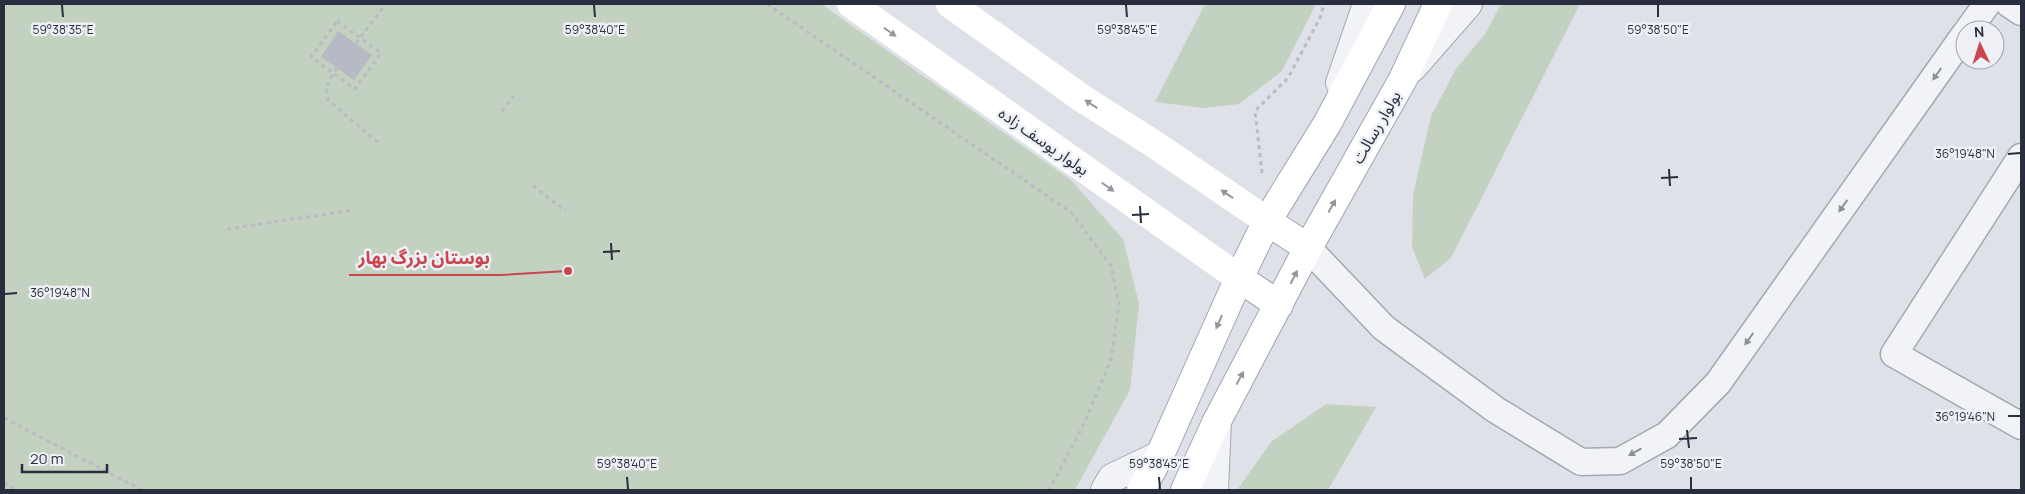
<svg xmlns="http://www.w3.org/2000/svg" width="2025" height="494" font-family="Manrope,'Noto Sans Arabic',sans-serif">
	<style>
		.green { fill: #c3d1c0 }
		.building { fill: #b6bac4 }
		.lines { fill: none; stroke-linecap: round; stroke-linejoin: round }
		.minor-casing { stroke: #a4a8b2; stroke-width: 29 }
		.tertiary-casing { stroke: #a4a8b2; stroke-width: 30 }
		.primary-casing { stroke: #9ea5b3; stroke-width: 30 }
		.path { stroke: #b9bcc2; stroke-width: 3; stroke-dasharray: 4 4; stroke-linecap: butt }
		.minor { stroke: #f1f3f6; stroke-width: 26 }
		.tertiary { stroke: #f1f3f6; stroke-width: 28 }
		.secondary { stroke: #fff; stroke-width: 28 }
		.primary { stroke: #fff; stroke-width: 28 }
		.oneway { fill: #94969e }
		.oneway2 { fill: #8c909a }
		.ticks { fill: none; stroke: #282e3e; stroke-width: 2 }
		.labels { text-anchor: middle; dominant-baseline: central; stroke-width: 5; stroke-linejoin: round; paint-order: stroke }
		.street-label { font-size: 16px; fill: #282e3e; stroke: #eef0f5 }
		.ticks-label { font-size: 12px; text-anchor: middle; fill: #282e3e; stroke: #eef0f5; stroke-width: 5; stroke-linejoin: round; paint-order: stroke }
		.leader { fill: none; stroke: #ca464f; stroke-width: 2 }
		.callout-dot { fill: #ca464f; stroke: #eef0f5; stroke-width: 2 }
		.callout-label { font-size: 18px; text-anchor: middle; font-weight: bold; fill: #ca464f; stroke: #eef0f5; stroke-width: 5; stroke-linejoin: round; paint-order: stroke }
	</style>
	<rect width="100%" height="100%" fill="#dfe1e8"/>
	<path class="green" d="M4,4H821L1071,180L1123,239L1139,304L1130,390L1075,490H4Z
		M1205,4H1316L1282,71L1239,104L1204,108L1155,102Z
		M1501,4H1580L1451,258L1425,279L1412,247L1413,195L1431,116L1456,69L1485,34Z
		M1326,404L1376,407L1328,490H1237L1271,442Z"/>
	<path class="building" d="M338,31L372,55L354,80L321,57Z"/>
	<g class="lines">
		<g class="minor-casing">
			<path id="minor" d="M2009,4L2021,12
				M1968,30L1987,4
				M2021,157L1894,354L2021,426
				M1308,248L1384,328L1496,410L1581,462L1620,461L1667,435L1718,383L1965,34"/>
		</g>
		<g class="tertiary-casing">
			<path id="tertiary" d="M1412,68L1468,4
				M1340,83L1367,4
				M1105,490L1112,478L1160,455
				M1214,490L1217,421"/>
		</g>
		<g class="primary-casing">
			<path id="primary" d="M1267,221L1308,248
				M1239,278L1279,305
				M1141,490L1160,455L1239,278L1267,221L1327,124L1391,4
				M1185,490L1217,421L1308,248L1403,79L1438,4"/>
		</g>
		<path class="path" d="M767,4L1072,213L1111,266L1119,304L1111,360L1082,428L1049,490
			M337,21L381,53L355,89L311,57Z
			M356,43L386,4
			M337,68C329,80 324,86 328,100L380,144
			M502,111L514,96
			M1262,173L1255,111L1288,78L1320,18L1324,4
			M533,186L566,211
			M227,229L354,210
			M4,418L142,490
			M4,482L16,490"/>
		<use href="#minor" class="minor"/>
		<use href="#tertiary" class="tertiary"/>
		<path class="secondary" d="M851,4L1239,278
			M950,4L1083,99L1154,144L1267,221"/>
		<use href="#primary" class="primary"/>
	</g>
	<defs><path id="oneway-solid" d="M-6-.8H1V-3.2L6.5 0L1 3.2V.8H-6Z" transform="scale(1.25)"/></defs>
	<g class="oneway">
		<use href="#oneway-solid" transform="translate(890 32) rotate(35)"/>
		<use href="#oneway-solid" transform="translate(1091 104) rotate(-147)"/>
		<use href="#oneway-solid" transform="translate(1108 187) rotate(35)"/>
		<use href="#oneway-solid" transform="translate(1227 194) rotate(-146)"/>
		<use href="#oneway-solid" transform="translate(1332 206) rotate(-61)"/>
		<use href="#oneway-solid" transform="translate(1294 277) rotate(-63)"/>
		<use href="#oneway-solid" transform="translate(1219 322) rotate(114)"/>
		<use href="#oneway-solid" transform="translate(1240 378) rotate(-62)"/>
	</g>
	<g class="oneway2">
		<use href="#oneway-solid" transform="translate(1937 74) rotate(125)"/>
		<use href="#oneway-solid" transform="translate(1843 206) rotate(125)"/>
		<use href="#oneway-solid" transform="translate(1749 339) rotate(125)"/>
		<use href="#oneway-solid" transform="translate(1635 452) rotate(151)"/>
	</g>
	<path class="ticks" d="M62,5L63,17M594,5L595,17M1126,5L1127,17M1658,5V17M2008,154L2020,153M1669,169L1670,186M1661,178L1678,177M1140,206L1141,223M1132,215L1149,214M611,243L612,260M603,252L620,251M5,294L17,293M2008,416H2020M1687,430L1689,448M1679,439L1697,438M627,477L628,489M1159,477L1160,489M1691,477V489"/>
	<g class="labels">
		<g class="street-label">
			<text transform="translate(1376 127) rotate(-60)">بولوار رسالت</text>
			<text transform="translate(1044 141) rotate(35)">بولوار یوسف زاده</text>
		</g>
	</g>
	<g class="ticks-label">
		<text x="63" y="34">59°38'35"E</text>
		<text x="595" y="34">59°38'40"E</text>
		<text x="1127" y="34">59°38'45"E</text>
		<text x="1658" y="34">59°38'50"E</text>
		<text x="1965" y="158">36°19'48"N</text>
		<text x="60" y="297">36°19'48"N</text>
		<text x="1965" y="421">36°19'46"N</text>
		<text x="627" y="468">59°38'40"E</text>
		<text x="1159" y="468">59°38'45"E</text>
		<text x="1691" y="468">59°38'50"E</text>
	</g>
	<path class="leader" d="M568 271L500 275H349"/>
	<circle class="callout-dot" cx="568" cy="271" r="5"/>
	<g class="callout-label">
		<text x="424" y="264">بوستان بزرگ بهار</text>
	</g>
	<rect width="2025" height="494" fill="none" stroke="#282e3e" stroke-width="10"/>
	<g transform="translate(1980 45) rotate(356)"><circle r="24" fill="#eef0f5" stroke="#9fa2ac"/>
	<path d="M0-4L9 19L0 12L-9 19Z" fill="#ca464f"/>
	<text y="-8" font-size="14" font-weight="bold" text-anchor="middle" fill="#282e3e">N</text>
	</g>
	<path d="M22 464v8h85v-8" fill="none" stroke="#282e3e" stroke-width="2.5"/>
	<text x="30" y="464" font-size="15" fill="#282e3e" stroke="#eef0f5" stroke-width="4" paint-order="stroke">20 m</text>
</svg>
